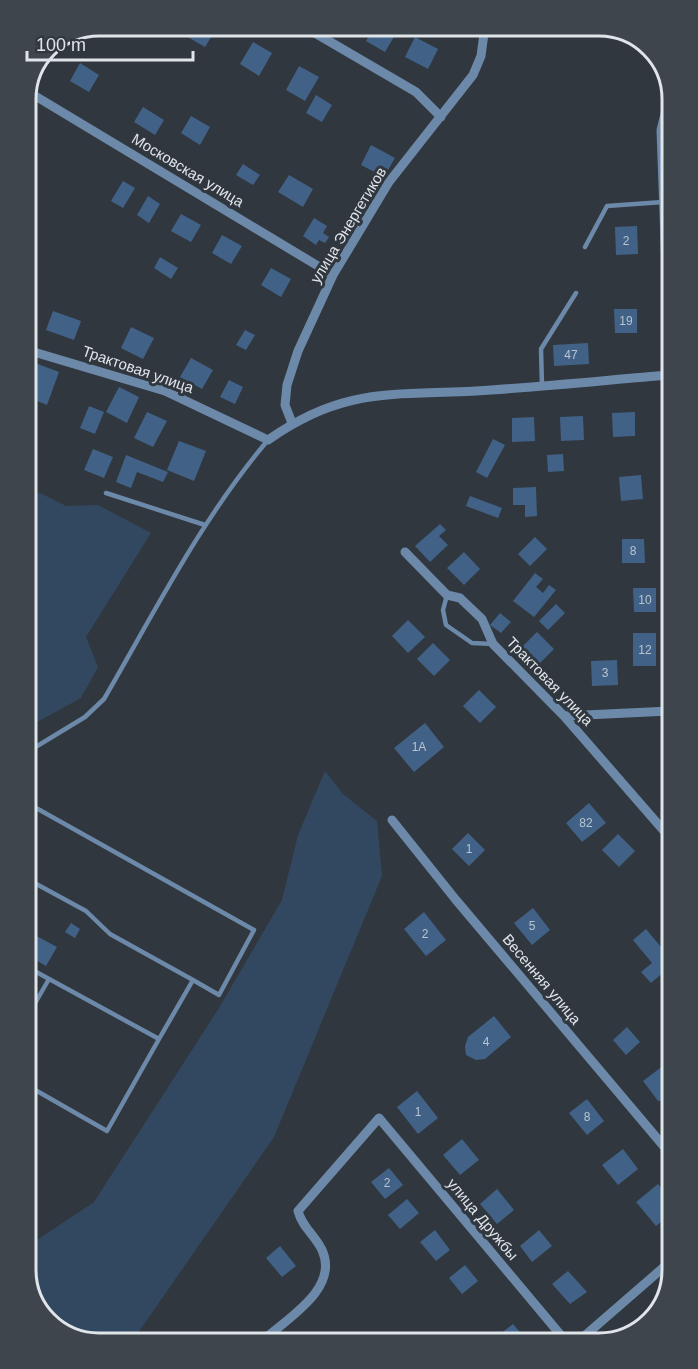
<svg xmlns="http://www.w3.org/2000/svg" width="698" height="1369" font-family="Helvetica,sans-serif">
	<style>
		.green { fill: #324860 }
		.building { fill: #416286 }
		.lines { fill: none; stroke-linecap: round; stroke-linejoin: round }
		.service { stroke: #6d89a9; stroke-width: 4.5 }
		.minor { stroke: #6d89a9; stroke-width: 9 }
		.labels { text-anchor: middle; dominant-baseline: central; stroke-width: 6; stroke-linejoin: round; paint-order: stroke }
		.number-label { font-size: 12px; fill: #b8c4d1 }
		.street-label { font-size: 15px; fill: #e0e5ea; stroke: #30373f }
		.rim { fill: none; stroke: #e0e5ea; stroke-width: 3 }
	</style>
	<rect width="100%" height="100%" fill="#30373f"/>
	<path class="green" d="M27,491L40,493L66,506L98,505L151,533L86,637L98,667L81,698L28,727Z
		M325,771L343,794L377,821L382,876L274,1137L131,1343H93L54,1329L31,1298V1244L94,1202L219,1008L282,900L298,835Z"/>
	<path class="building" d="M193,26H218L205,47L186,36Z
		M375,26H391L398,30L385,52L366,41Z
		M415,37L438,49L428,69L405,57Z
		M253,42L272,53L259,76L240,64Z
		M80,63L99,75L89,92L70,81Z
		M299,66L319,77L305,101L286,90Z
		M316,95L332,105L322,122L306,113Z
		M143,107L164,120L155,135L134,122Z
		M191,116L210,127L200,145L181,133Z
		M371,145L395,158L384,177L361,165Z
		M243,164L260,175L253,185L236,175Z
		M289,175L313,189L303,207L278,192Z
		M123,181L135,188L123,208L111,201Z
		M148,196L160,204L149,223L137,215Z
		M181,214L201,225L191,242L171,231Z
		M314,218L327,226L323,233L329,237L325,243L319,240L316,245L303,236Z
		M637,226L638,254L616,255L615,227Z
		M222,235L242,246L231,264L212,253Z
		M160,257L178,268L171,279L154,268Z
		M271,268L291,279L281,297L261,285Z
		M614,309H637V333H615Z
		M53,311L81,321L74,340L46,330Z
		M131,327L154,338L143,359L121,348Z
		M245,330L255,335L246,350L236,345Z
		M588,343L589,364L554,366L553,345Z
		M191,358L213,370L202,389L180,377Z
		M30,361L59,372L47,405L27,397V370Z
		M229,380L243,387L235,404L220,397Z
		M119,387L139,397L127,423L106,412Z
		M89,406L104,412L95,434L80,428Z
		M147,412L167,421L153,447L134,438Z
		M635,412V436L613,437L612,413Z
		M583,416L584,440L561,441L560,417Z
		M534,417L535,441L512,442V418Z
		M493,439L505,445L487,478L476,472Z
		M179,441L206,451L194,481L167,470Z
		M93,449L113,457L104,478L84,470Z
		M563,454L564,471L548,472L547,455Z
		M126,455L168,472L163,482L137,472L131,488L116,482Z
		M641,475L643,499L621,501L619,477Z
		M536,487L537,516L525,517V505H513V488Z
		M470,496L502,508L498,518L466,506Z
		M440,524L446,530L439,536L448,545L430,562L415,546Z
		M535,537L547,549L530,566L518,554Z
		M622,539H644L645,563H622Z
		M464,552L480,569L464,585L447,568Z
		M535,573L543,579L536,587L543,593L549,585L556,590L534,617L513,601Z
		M633,588H656V612H634Z
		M556,604L565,613L548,630L539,621Z
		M500,613L511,622L501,633L490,625Z
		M408,620L425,637L408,653L392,636Z
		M537,632L554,649L538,665L521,648Z
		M633,633H656V666H633Z
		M433,643L450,660L434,676L417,659Z
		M617,660L618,685L592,686L591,661Z
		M479,690L496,707L480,723L463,706Z
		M425,723L444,747L414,772L394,748Z
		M589,803L606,823L582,842L566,823Z
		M468,833L485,850L469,866L452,849Z
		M618,834L635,851L619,867L602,850Z
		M533,908L550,930L532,945L514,923Z
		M424,912L446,940L426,956L404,929Z
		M71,923L80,929L75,938L65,932Z
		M646,929L671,959V966L651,983L641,972L652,963L633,940Z
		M29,932L57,947L46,966L29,956Z
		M494,1016L511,1037L485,1059L476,1060L466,1055L465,1046L468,1037Z
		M627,1027L640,1042L626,1055L613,1040Z
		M672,1059V1099L658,1101L643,1081Z
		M417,1091L438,1118L418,1134L397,1107Z
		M587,1099L604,1121L587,1135L569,1113Z
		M462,1139L479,1160L460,1175L443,1155Z
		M623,1149L638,1169L618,1185L602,1165Z
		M389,1168L403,1185L385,1199L371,1182Z
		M658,1184L672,1201V1213L656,1226L636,1202Z
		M497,1189L514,1210L497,1224L480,1204Z
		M407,1199L419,1213L400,1229L388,1215Z
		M435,1230L450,1250L436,1261L420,1242Z
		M539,1230L552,1246L532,1262L520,1246Z
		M280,1246L296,1266L282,1277L266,1258Z
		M465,1265L478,1281L462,1294L449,1278Z
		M568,1271L587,1292L570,1304L552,1284Z
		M513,1324L526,1339H494Z"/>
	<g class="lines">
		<path class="service" d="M585,247L607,206L663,202
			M542,386L541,349L576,293
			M106,493L205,525
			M447,595L443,610L446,625L472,643L493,644
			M29,751L85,717L104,699C155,611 202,518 268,440
			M29,804L254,930L219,995L193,980L159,1039L29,968
			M29,880L86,911L110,934L193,980
			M30,1012L49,979
			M30,1087L107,1131L159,1039"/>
		<path class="minor" d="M303,26L416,92L441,117
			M27,91L333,275
			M667,106L661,130L668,324
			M27,350L165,391L268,440C348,383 400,397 491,390C550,386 609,380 668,375
			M292,423L285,405L287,385L298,351L333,275L389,182L473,75L481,56L485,26
			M405,552L447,595L460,598L482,619L493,644L564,716L671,839
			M564,716L670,711
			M392,820L456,900L672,1156
			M581,1339L672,1260
			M261,1342C286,1319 340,1289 322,1250C315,1235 302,1227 298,1211L379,1118L564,1339"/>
	</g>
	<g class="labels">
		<g class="number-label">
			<text x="626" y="241">2</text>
			<text x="626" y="321">19</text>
			<text x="571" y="355">47</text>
			<text x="633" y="551">8</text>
			<text x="645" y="600">10</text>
			<text x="645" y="650">12</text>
			<text x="605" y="673">3</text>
			<text x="419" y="747">1А</text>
			<text x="586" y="823">82</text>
			<text x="469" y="849">1</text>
			<text x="532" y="926">5</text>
			<text x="425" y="934">2</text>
			<text x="486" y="1042">4</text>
			<text x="418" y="1112">1</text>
			<text x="587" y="1117">8</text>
			<text x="387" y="1183">2</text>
		</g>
		<g class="street-label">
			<text transform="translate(188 170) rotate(31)">Московская улица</text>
			<text transform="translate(348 225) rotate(-59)">улица Энергетиков</text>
			<text transform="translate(138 369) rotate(19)">Трактовая улица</text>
			<text transform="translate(550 681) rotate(46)">Трактовая улица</text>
			<text transform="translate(542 979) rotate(50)">Весенняя улица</text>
			<text transform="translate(483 1219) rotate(50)">улица Дружбы</text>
		</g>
	</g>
	<path d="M0 0H698V1369H0ZM99 36H599A63 63 0 0 1 662 99V1270A63 63 0 0 1 599 1333H99A63 63 0 0 1 36 1270V99A63 63 0 0 1 99 36Z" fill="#3e454d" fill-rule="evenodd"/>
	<path class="rim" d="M99 36H599A63 63 0 0 1 662 99V1270A63 63 0 0 1 599 1333H99A63 63 0 0 1 36 1270V99A63 63 0 0 1 99 36Z"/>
	<path d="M27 51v9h166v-9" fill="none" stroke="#e0e5ea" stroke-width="3"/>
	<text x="36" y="51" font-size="18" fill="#e0e5ea" stroke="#30373f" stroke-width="4.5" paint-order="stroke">100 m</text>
</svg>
